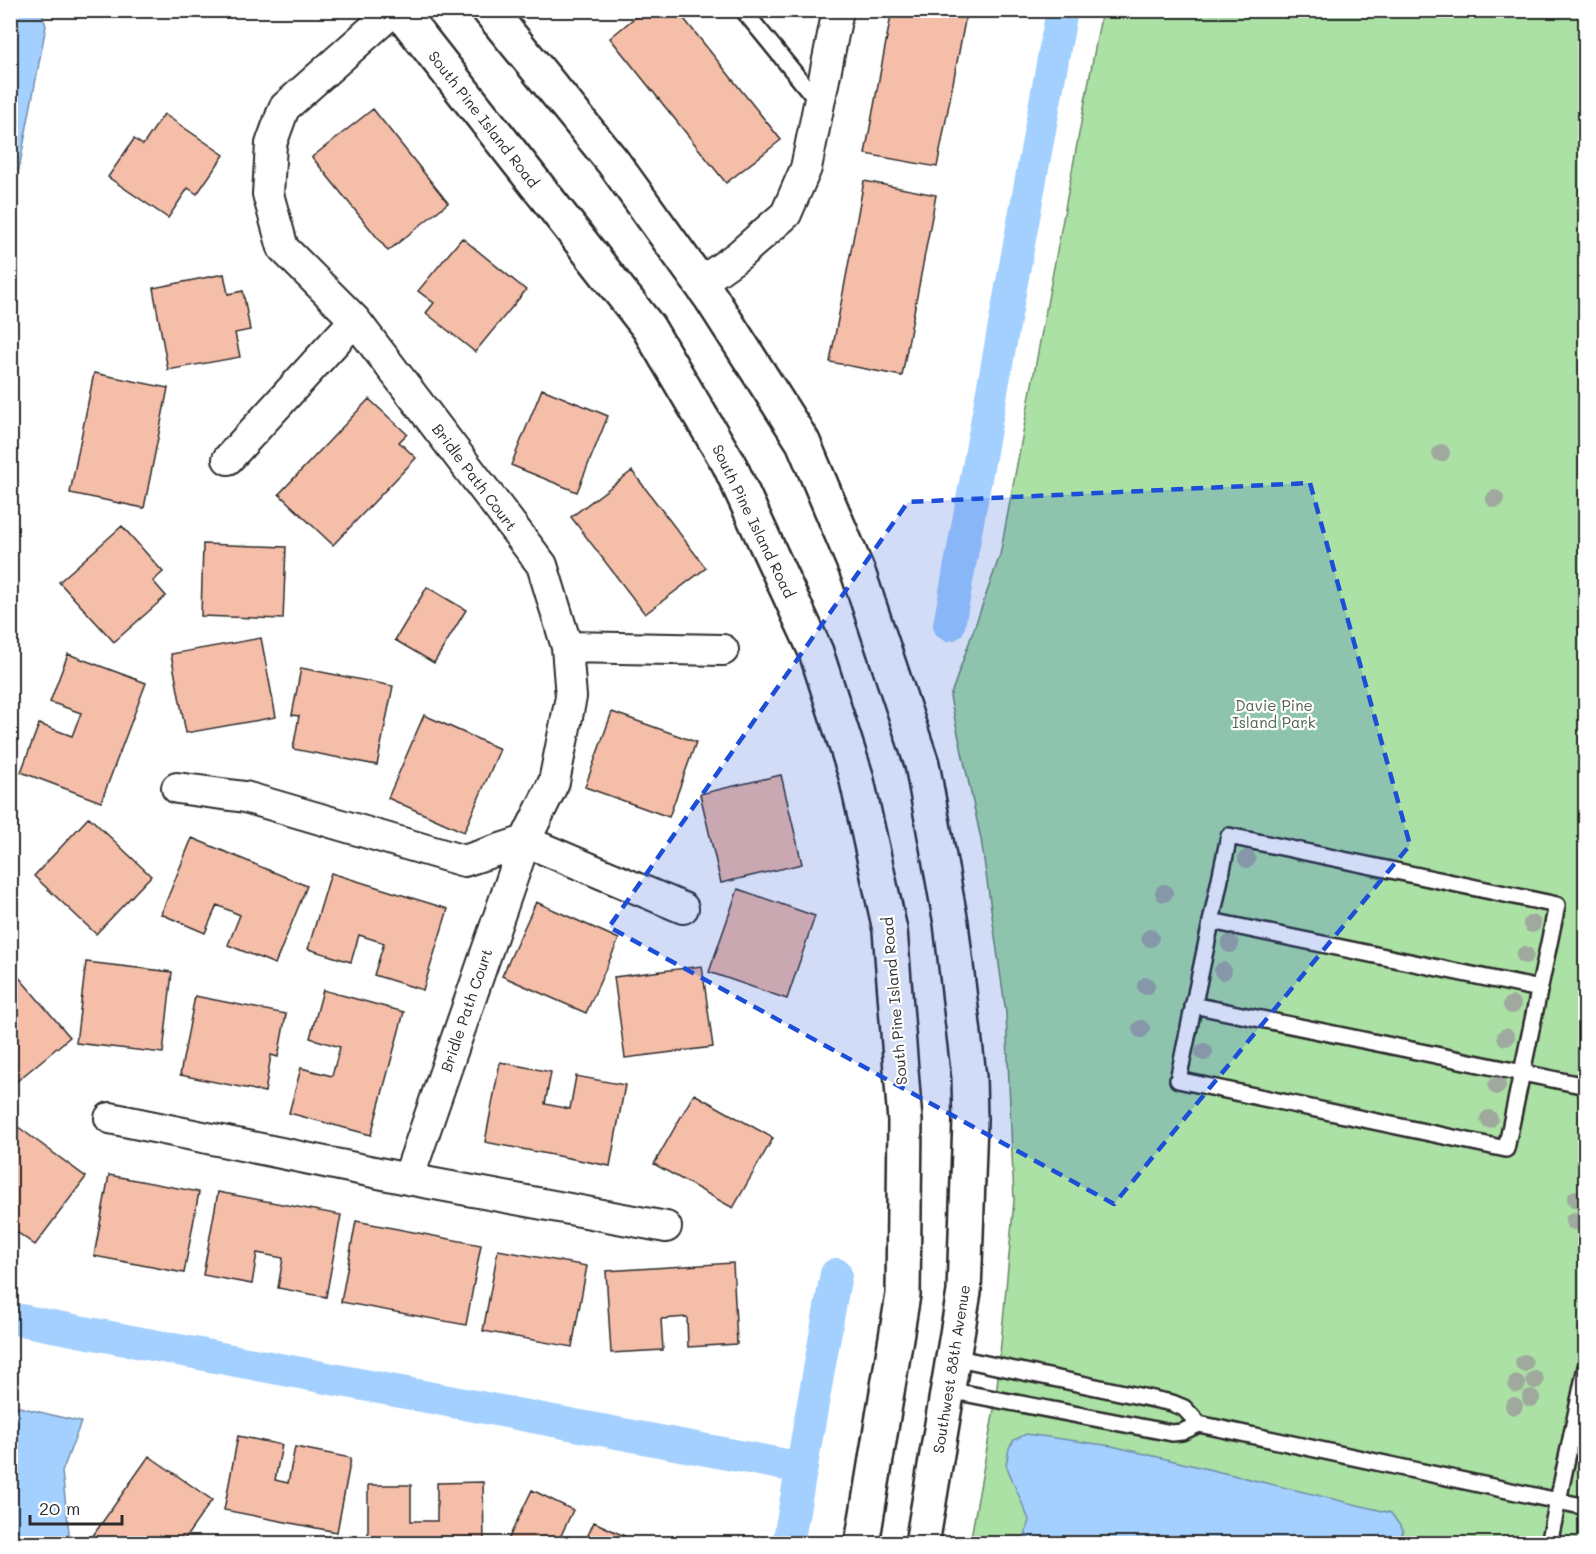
<svg xmlns="http://www.w3.org/2000/svg" width="1596" height="1554" font-family="Mali,sans-serif">
	<style>
		.green { fill: #abe1a4; stroke: #6b8668; stroke-width: 1.5 }
		.water { fill: #a3d0fe; stroke: #738eaa; stroke-width: 1.5 }
		.lines { fill: none; stroke-linecap: round; stroke-linejoin: round }
		.canal { stroke: #a3d0fe; stroke-width: 32 }
		.building { fill: #f5bea9; stroke: #2b2b2b; stroke-width: 1.5 }
		.service-casing { stroke: #2b2b2b; stroke-width: 20 }
		.minor-casing { stroke: #2b2b2b; stroke-width: 34 }
		.secondary-casing { stroke: #2b2b2b; stroke-width: 38 }
		.service { stroke: #fff; stroke-width: 15 }
		.minor { stroke: #fff; stroke-width: 30 }
		.secondary { stroke: #fff; stroke-width: 33 }
		.tree { fill: #9fa99e }
		.marked { fill: #1d4ed8; fill-opacity: 0.2; stroke: #1d4ed8; stroke-width: 4.5; stroke-dasharray: 12 8; stroke-linejoin: round }
		.labels { text-anchor: middle; dominant-baseline: central; stroke-width: 4.5; stroke-linejoin: round; paint-order: stroke }
		.street-label { font-size: 15px; fill: #2b2b2b; stroke: #fff }
		.park-label { font-size: 15px; fill: #51624f; stroke: #fff }
	</style>
	<rect width="100%" height="100%" fill="#fff"/>
	<filter id="ink" filterUnits="userSpaceOnUse"><feTurbulence type="fractalNoise" baseFrequency=".0167" numOctaves="2"/><feDisplacementMap in="SourceGraphic" scale="12" xChannelSelector="R" yChannelSelector="G"/><feConvolveMatrix kernelMatrix="1 2 1 2 8 2 1 2 1" color-interpolation-filters="sRGB"/></filter>
	<g filter="url(#ink)">
		<path class="green" d="M1102,11H1585V1543H970L996,1398L1014,1200L1006,1013L981,839L950,697L1000,555Z"/>
		<path class="water" d="M11,10L41,11L46,26L11,211Z
			M11,1405L81,1422L62,1472L69,1532L67,1543H11Z
			M1026,1434L1112,1446L1391,1513L1403,1530L1398,1544L1023,1543L1029,1520L1006,1465L1009,1448L1014,1440Z"/>
		<g class="lines">
			<path class="canal" d="M949,625L1062,10
				M10,1318L802,1468
				M788,1544L836,1274"/>
		</g>
		<path class="building" d="M644,10H677L781,140L726,183L610,38Z
			M892,10H967L937,167L865,154Z
			M373,109L448,203L388,251L312,157Z
			M164,114L224,155L197,194L188,188L168,218L108,177L134,139L143,145Z
			M864,181L936,195L902,376L830,362Z
			M462,238L526,290L475,352L426,313L434,303L418,291Z
			M224,274L228,294L243,291L250,330L235,333L240,357L168,370L153,288Z
			M94,373L168,388L144,508L70,493Z
			M542,389L608,416L577,492L511,465Z
			M369,399L407,434L399,442L416,458L333,545L279,494Z
			M632,471L706,568L645,614L571,517Z
			M122,526L163,572L153,581L166,596L114,642L59,582Z
			M203,544L286,547L283,619L201,616Z
			M427,587L466,610L434,663L395,640Z
			M261,638L276,717L186,733L171,654Z
			M68,654L146,683L101,802L21,772L39,724L72,736L81,713L50,702Z
			M301,668L393,686L377,765L293,749L299,716L292,715Z
			M612,712L696,742L669,817L585,787Z
			M424,715L500,749L464,832L388,798Z
			M781,775L802,864L721,883L700,794Z
			M89,817L151,876L96,934L34,876Z
			M192,838L307,886L275,964L228,945L240,915L217,905L205,933L161,914Z
			M331,873L448,909L423,990L374,975L384,943L359,935L351,962L308,949Z
			M738,889L815,916L787,999L709,972Z
			M536,902L619,939L586,1013L502,976Z
			M86,962L172,972L163,1053L76,1043Z
			M702,966L713,1047L625,1058L614,977Z
			M17,975L70,1037L10,1087V981Z
			M323,990L404,1012L371,1135L289,1113L301,1068L332,1076L340,1047L310,1038Z
			M195,996L286,1014L278,1057L271,1055L265,1092L180,1075Z
			M500,1062L551,1072L545,1104L570,1109L576,1076L625,1085L610,1166L485,1142Z
			M694,1094L773,1138L733,1208L654,1164Z
			M10,1121L86,1177L35,1245L10,1227Z
			M109,1175L199,1192L184,1273L94,1256Z
			M218,1192L341,1215L326,1297L278,1288L283,1258L257,1253L252,1284L203,1275Z
			M356,1221L481,1245L466,1325L341,1302Z
			M498,1250L587,1266L572,1347L483,1331Z
			M733,1263L737,1344L688,1347L687,1317L661,1319L663,1350L611,1353L606,1271Z
			M238,1436L282,1445L275,1480L288,1483L295,1447L351,1458L337,1532L224,1510Z
			M149,1456L212,1500L181,1544H87Z
			M483,1482L484,1544H368V1485H411V1521H437V1483Z
			M532,1490L573,1510L557,1544H506Z
			M594,1522L635,1541L634,1544H584Z"/>
		<g class="lines">
			<g class="service-casing">
				<path id="service" d="M743,10L819,103
					M1229,836L1557,905L1506,1149L1178,1080Z
					M1211,921L1540,989
					M1193,1005L1586,1086
					M953,1357L1172,1403L1184,1408L1199,1424L1586,1507
					M948,1390L1172,1433L1182,1432L1199,1424
					M1549,1544L1586,1367"/>
			</g>
			<g class="minor-casing">
				<path id="minor" d="M394,10L284,108L271,144L268,194L283,248L355,320L542,565L567,647L571,697L554,782L525,841L408,1179
					M700,283L738,256L786,214L806,168L838,10
					M228,459L355,320
					M567,647L723,650
					M177,788L245,797L464,861L525,841L683,908
					M110,1118L408,1179L666,1227"/>
			</g>
			<g class="secondary-casing">
				<path id="secondary" d="M399,10L648,327L729,464L816,652L856,776L890,930L905,1121L903,1295L862,1544
					M489,10L613,162L711,298L803,442L859,575L922,764L951,923L969,1077L970,1121L964,1292L922,1544"/>
			</g>
			<use href="#service" class="service"/>
			<use href="#minor" class="minor"/>
			<use href="#secondary" class="secondary"/>
		</g>
		<g class="tree">
			<circle cx="1441" cy="453" r="9"/>
			<circle cx="1495" cy="499" r="9"/>
			<circle cx="1247" cy="859" r="9"/>
			<circle cx="1164" cy="893" r="9"/>
			<circle cx="1532" cy="924" r="9"/>
			<circle cx="1150" cy="938" r="9"/>
			<circle cx="1230" cy="944" r="9"/>
			<circle cx="1525" cy="955" r="9"/>
			<circle cx="1223" cy="971" r="9"/>
			<circle cx="1146" cy="986" r="9"/>
			<circle cx="1512" cy="1005" r="9"/>
			<circle cx="1141" cy="1029" r="9"/>
			<circle cx="1506" cy="1037" r="9"/>
			<circle cx="1204" cy="1052" r="9"/>
			<circle cx="1497" cy="1086" r="9"/>
			<circle cx="1489" cy="1119" r="9"/>
			<circle cx="1576" cy="1199" r="9"/>
			<circle cx="1574" cy="1221" r="9"/>
			<circle cx="1524" cy="1363" r="9"/>
			<circle cx="1535" cy="1380" r="9"/>
			<circle cx="1517" cy="1384" r="9"/>
			<circle cx="1531" cy="1398" r="9"/>
			<circle cx="1514" cy="1406" r="9"/>
		</g>
	</g>
	<path class="marked" d="M1310,483L1410,845L1114,1204L609,927L908,502Z"/>
	<g class="labels">
		<g class="street-label">
			<text transform="translate(484 119) rotate(52)">South Pine Island Road</text>
			<text transform="translate(475 477) rotate(53)">Bridle Path Court</text>
			<text transform="translate(754 521) rotate(64)">South Pine Island Road</text>
			<text transform="translate(894 1001) rotate(-95)">South Pine Island Road</text>
			<text transform="translate(466 1010) rotate(-71)">Bridle Path Court</text>
			<text transform="translate(951 1369) rotate(-81)">Southwest 88th Avenue</text>
		</g>
		<g class="park-label">
			<text x="1274" y="705">Davie Pine<tspan x="1274" dy="17">Island Park</tspan></text>
		</g>
	</g>
	<rect width="1596" height="1554" fill="none" stroke="#fff" stroke-width="36"/>
	<rect x="18" y="18" width="1560" height="1518" fill="none" stroke="#2b2b2b" stroke-width="2" filter="url(#ink)"/>
	<path d="M30 1515v9h92v-9" fill="none" stroke="#2b2b2b" stroke-width="3"/>
	<text x="39" y="1515" font-size="18" fill="#2b2b2b" stroke="#ffffff" stroke-width="4.5" paint-order="stroke">20 m</text>
</svg>
